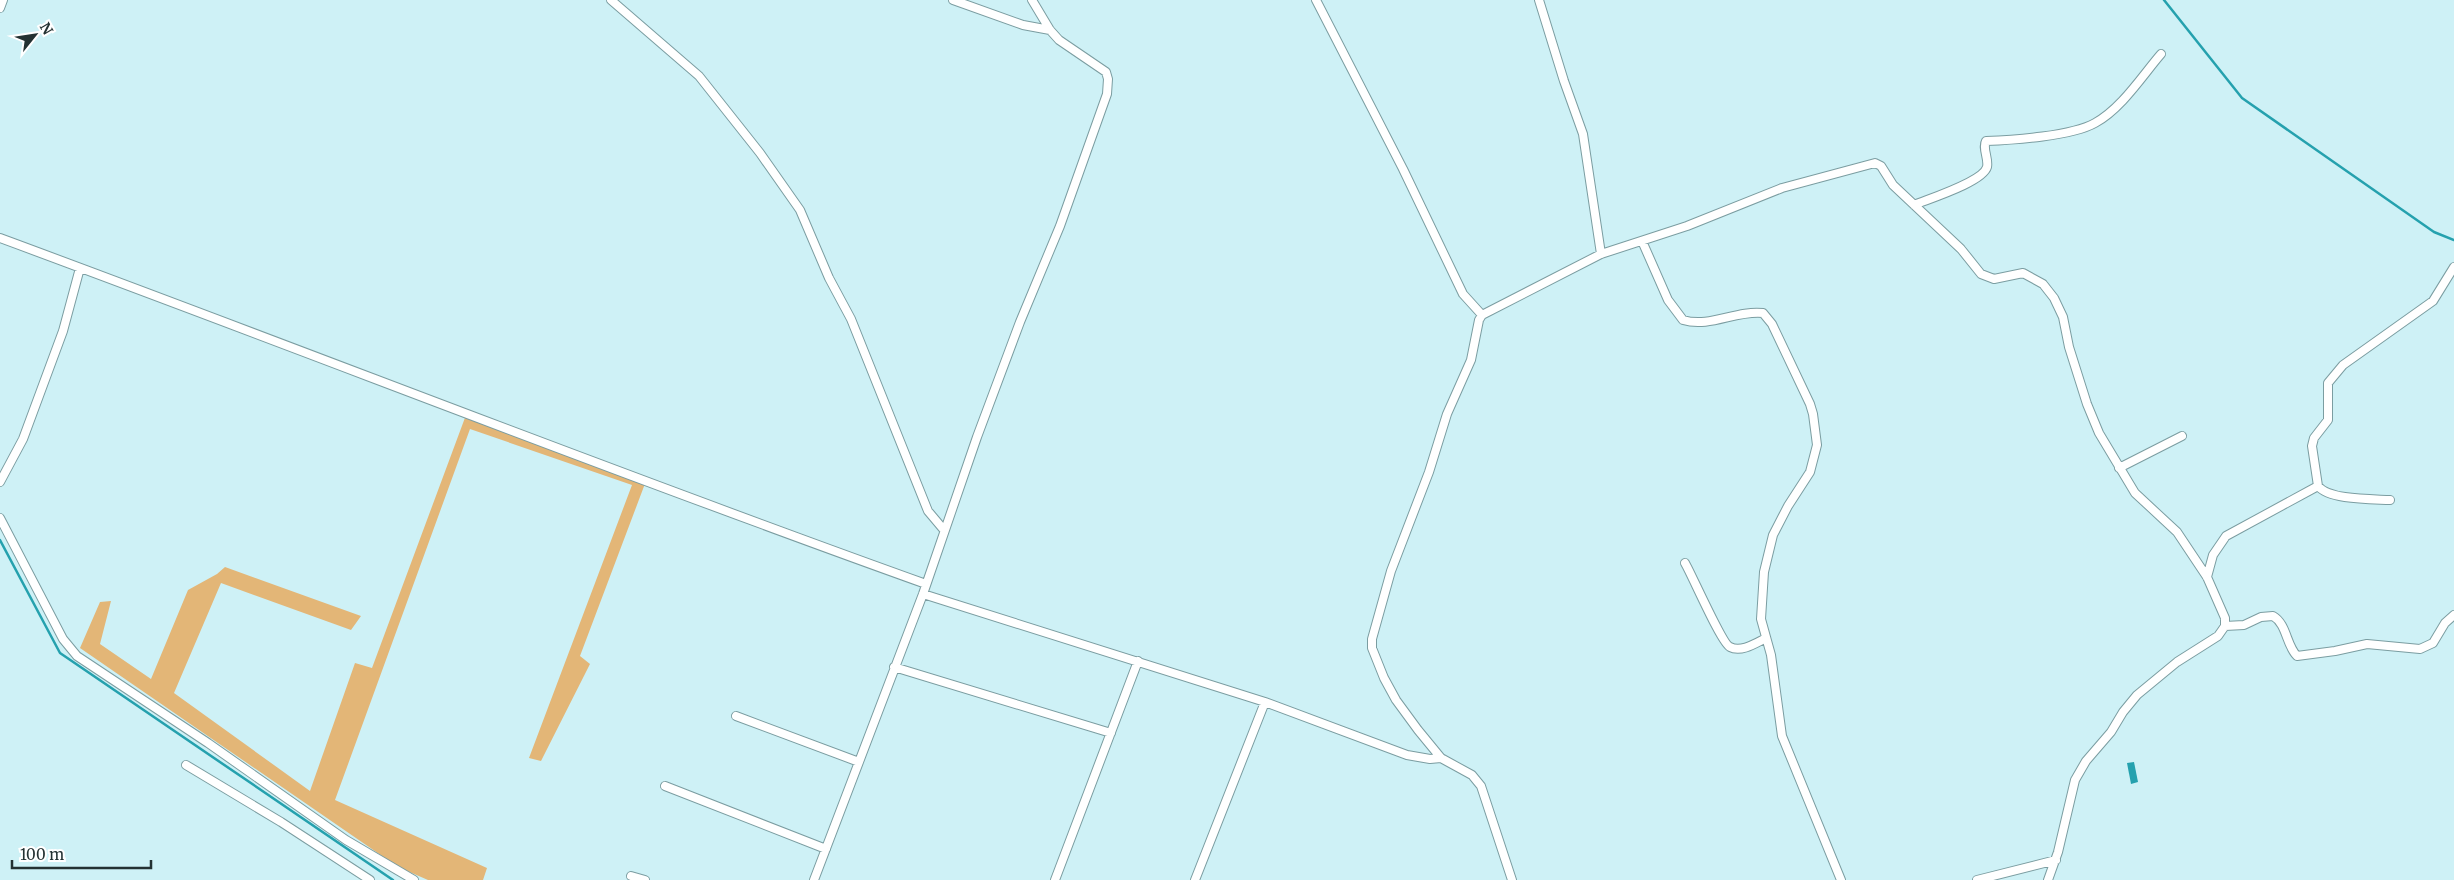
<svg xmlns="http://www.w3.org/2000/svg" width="2454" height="880" font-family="Merriweather,serif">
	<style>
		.green { fill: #e3b677 }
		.water { fill: #25a1ae }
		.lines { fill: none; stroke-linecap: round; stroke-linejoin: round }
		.stream { stroke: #25a1ae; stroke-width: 2.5 }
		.minor-casing { stroke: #7b9da1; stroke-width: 10 }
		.minor { stroke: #fff; stroke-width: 8 }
	</style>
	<rect width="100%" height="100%" fill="#cef1f6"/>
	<path class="green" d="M466,415L646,481L580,656L590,664L541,761L529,758L632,485L470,429L335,800L487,868L483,880H428L398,867L80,648L100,602L111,601L100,644L151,679L188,590L217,574L225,567L361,616L351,630L221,583L174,693L310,791L355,663L372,668Z"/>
	<path class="water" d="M2134,762L2138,782L2131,784L2127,763Z"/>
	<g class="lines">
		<path class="stream" d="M2164,0L2242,98L2434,232L2454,240
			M0,540L60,653L393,880"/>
		<g class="minor-casing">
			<path id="minor" d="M611,0L699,76L760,153L800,210L829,278L851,319L928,511L944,530
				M953,0L1023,25L1050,30
				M1316,0L1403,169L1463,294L1482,315
				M1539,0L1564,81L1583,134L1601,254
				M0,8L3,0
				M1914,205C1928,199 1983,182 1987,167C1989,159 1982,148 1986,141C2014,140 2072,136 2095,123C2122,108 2142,76 2161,54
				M0,238C309,352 615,473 926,584
				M1642,241L1668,300L1683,320C1710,328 1736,310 1763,313L1772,324L1810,404L1813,414L1817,445L1810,472L1788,506L1773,535L1764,572L1761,619L1771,655L1782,736L1841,880
				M2119,468L2182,436
				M0,482L23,439L63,331L80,268
				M2390,500C2371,499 2329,500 2318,486L2312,446L2314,438L2328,420V383L2343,365L2433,301L2454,267
				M0,518L63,639L77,656L208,743L346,840L414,880
				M1685,563C1692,575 1722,644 1730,647C1741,653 1756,643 1766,638
				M2207,577L2213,555L2226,536L2318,486
				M923,594L1265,702L1407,755L1430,759L1441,758
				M2225,626L2244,625L2261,617L2273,616C2287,624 2286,645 2297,656L2335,651L2367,644L2420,649L2433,643L2445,623L2454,615
				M894,667L1111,733
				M736,716L859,762
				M186,765L281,822L370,880
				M665,786L826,849
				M631,876L645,880
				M814,880L923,594L977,437L1020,322L1060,226L1107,94L1108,79L1106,72L1059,40L1050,30L1032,0
				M1055,880L1138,661
				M1195,880L1265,702
				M1512,880L1481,786L1472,775L1441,758L1418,730L1396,700L1384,678L1372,648V639L1391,571L1429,472L1447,414L1471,360L1479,320L1482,315L1601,254L1687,226L1782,188L1875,163L1881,166L1893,185L1961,249L1981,274L1994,279L2023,273L2043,284L2054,298L2063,317L2069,347L2087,404L2099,433L2135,493L2177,532L2207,577L2225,618V626L2218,636L2177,662L2137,695L2123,712L2111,732L2086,761L2075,780L2058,852L2048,880
				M1977,880L2056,860"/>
		</g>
		<use href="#minor" class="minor"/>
	</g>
	<g transform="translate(35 35) rotate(60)" stroke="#ffffff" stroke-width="4" paint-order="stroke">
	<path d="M0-4L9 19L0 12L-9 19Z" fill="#233132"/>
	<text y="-8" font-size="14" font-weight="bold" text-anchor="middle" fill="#233132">N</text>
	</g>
	<path d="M12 860v8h139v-8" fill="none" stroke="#233132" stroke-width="2.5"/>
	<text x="20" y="860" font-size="15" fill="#233132" stroke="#ffffff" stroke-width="4" paint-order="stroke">100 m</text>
</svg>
